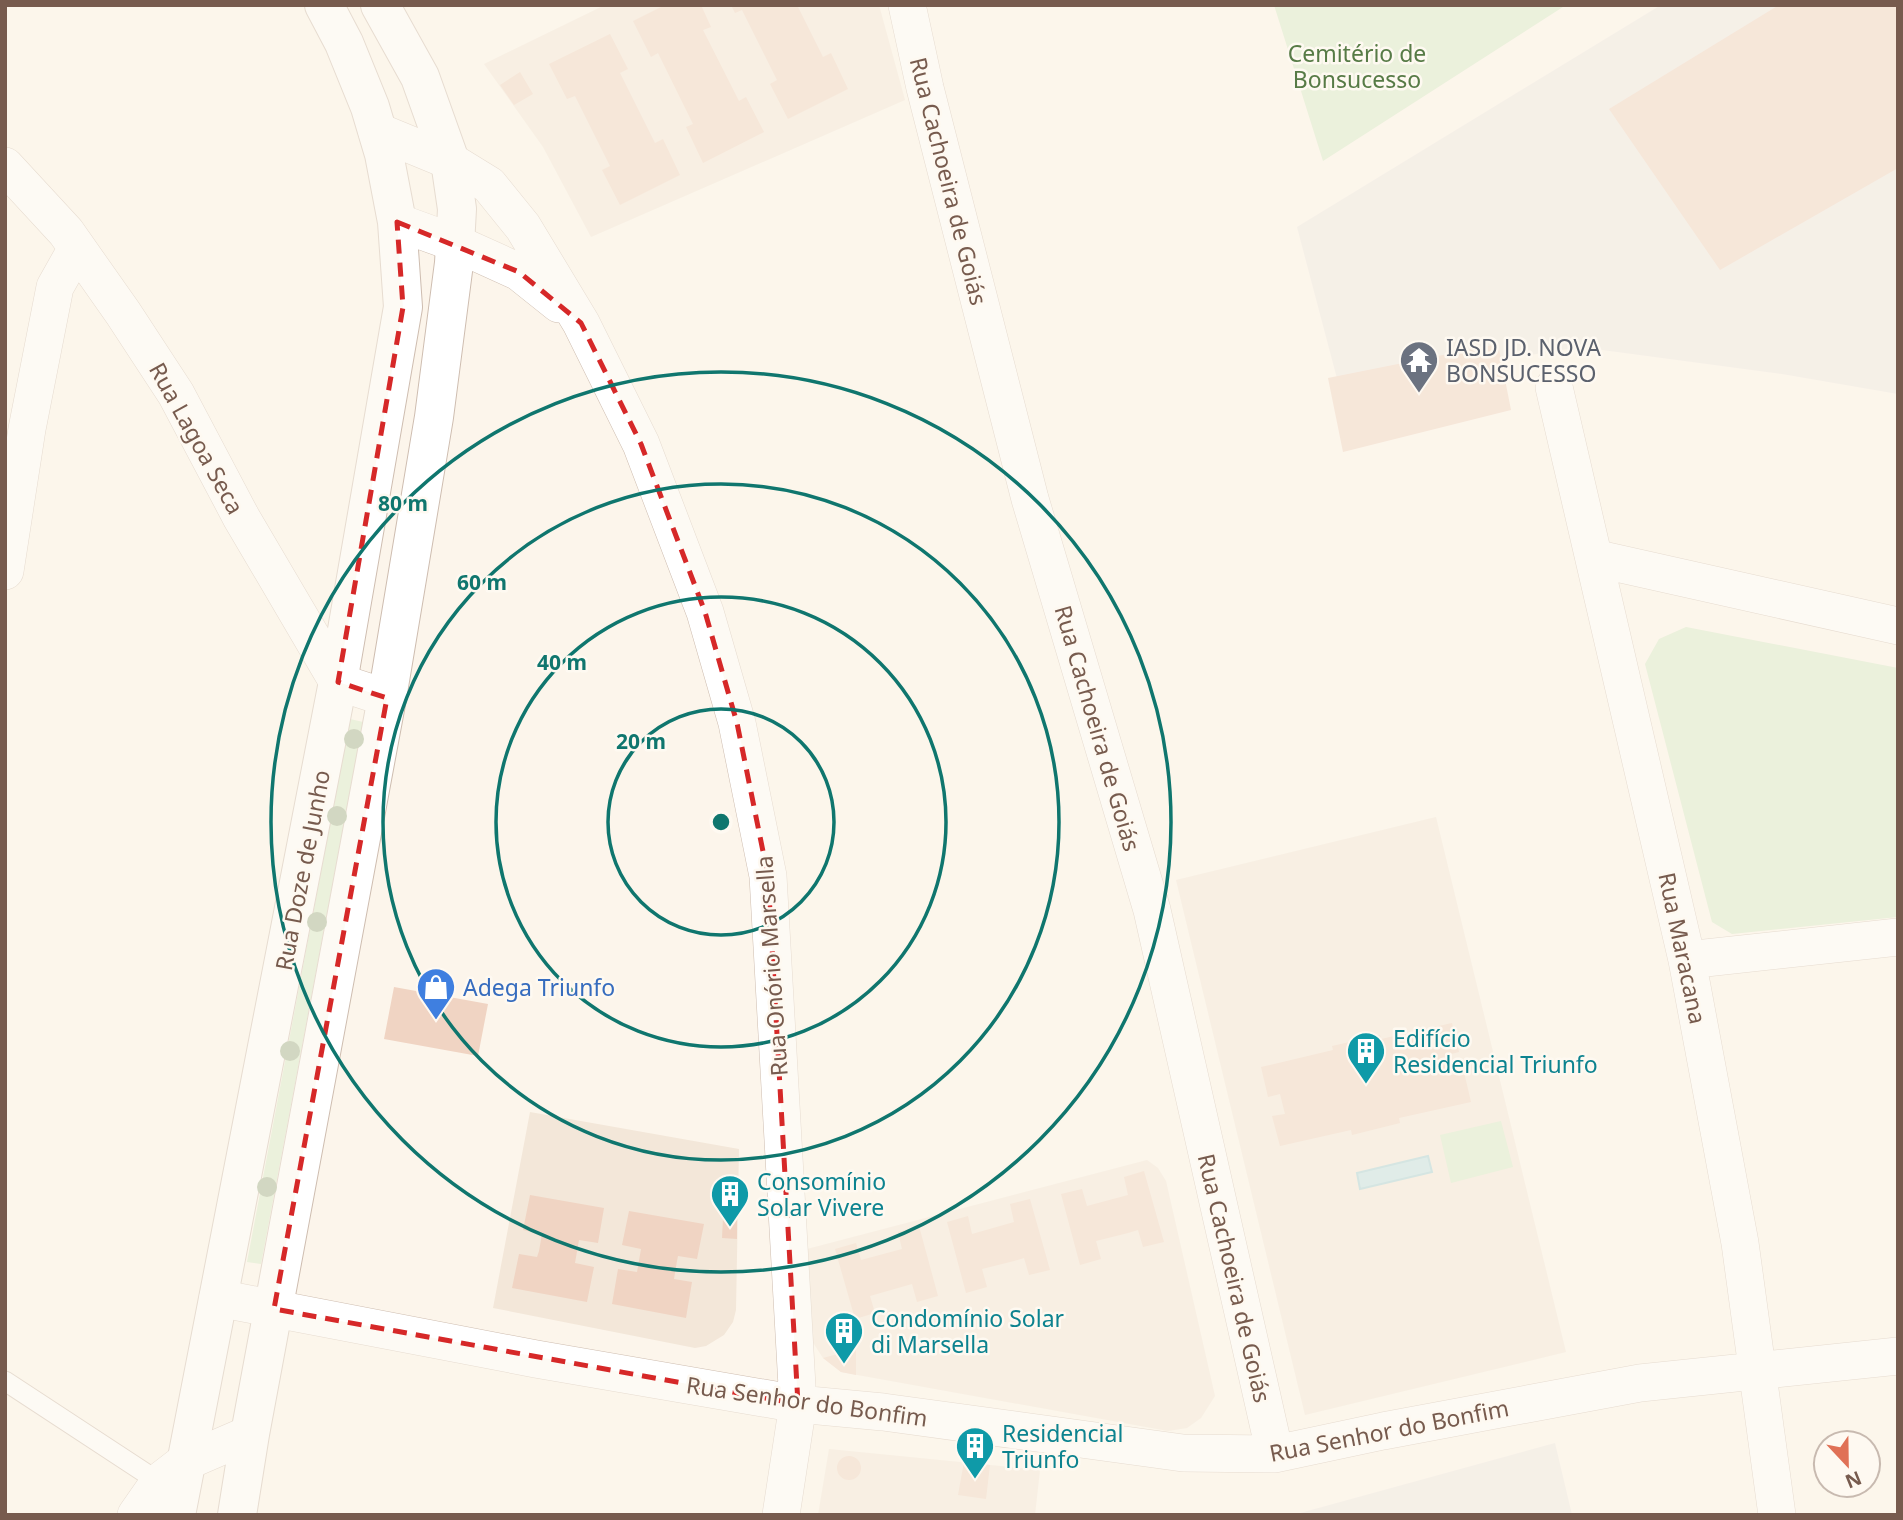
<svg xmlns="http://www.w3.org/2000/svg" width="1903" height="1520" font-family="'Noto Sans',sans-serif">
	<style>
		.residential { fill: #f3e7d9 }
		.industrial { fill: #eee8e3 }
		.green { fill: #d7eac9 }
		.water { fill: #bfe1e5; stroke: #a6d1d7; stroke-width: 2 }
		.building { fill: #f0d4c3 }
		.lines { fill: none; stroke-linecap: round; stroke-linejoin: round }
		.service-casing { stroke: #cebdb0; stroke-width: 21 }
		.minor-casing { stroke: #cebdb0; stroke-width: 38 }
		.tertiary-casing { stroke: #cebdb0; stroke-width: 40 }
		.service { stroke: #fff; stroke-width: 19 }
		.minor { stroke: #fff; stroke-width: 37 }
		.tertiary { stroke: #fff; stroke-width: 38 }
		.tree { fill: #a1b290 }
		.marked { fill: none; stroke: #d62828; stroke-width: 5; stroke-dasharray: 14 9; stroke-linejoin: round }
		.ring { fill: none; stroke: #0f766e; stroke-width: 3.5 }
		.labels { text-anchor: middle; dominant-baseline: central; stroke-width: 5; stroke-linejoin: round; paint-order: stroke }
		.park-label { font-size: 23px; fill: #577b46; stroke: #fef9f1 }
		.street-label { font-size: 23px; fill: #775b4e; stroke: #fef9f1 }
		.worship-label { font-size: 23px; fill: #5b616d; stroke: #fef9f1; text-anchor: start }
		.shop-label { font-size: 23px; fill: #366cbe; stroke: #fef9f1; text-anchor: start }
		.culture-label { font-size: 23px; fill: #0d838f; stroke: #fef9f1; text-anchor: start }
		.centre { fill: #0f766e; stroke: #fef9f1; stroke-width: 3.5 }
		.ring-label { font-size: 21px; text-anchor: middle; font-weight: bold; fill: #0f766e; stroke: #fef9f1; stroke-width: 5; stroke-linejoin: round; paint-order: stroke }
	</style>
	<rect width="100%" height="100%" fill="#fcf5eb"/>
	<path class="residential" d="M605,5H879L905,100L591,237L543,147L484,64Z
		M1436,817L1566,1352L1305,1415L1176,880Z
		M530,1112L739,1149L736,1310L733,1322L724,1335L706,1346L695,1348L493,1308Z
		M1147,1160L1158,1168L1166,1181L1215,1396L1201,1418L1187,1428L1168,1431L841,1372L823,1358L810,1338L807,1249Z
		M829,1449L1040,1470L1035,1515H818Z"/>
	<path class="industrial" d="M1661,5H1898V394L1782,374L1580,347L1339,386L1297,227Z
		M1555,1443L1572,1515H1293Z"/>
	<path class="green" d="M1274,5H1566L1323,161Z
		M1686,627L1898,668V917L1732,934L1712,922L1645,664L1659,639Z
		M350,719L363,722L261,1264L247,1262Z
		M1501,1121L1513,1167L1451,1183L1440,1135Z"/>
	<path class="water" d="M1428,1156L1432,1172L1360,1189L1357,1173Z"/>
	<path class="building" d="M665,5H701L711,27L703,30L739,101L746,97L764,132L703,163L686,127L693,124L658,53L651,57L633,21Z
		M731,5H797L823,57L831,53L848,89L788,119L770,84L777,80L742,10L735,13Z
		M1779,5H1898V168L1720,270L1609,109Z
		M610,34L628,69L620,73L655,143L663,139L680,175L620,205L602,170L610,166L575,96L567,99L549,64Z
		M520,72L533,94L514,105L500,85Z
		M1498,344L1511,410L1343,452L1328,378Z
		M394,987L488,1004L478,1056L384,1039Z
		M1452,1023L1459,1052L1447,1055L1452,1075L1464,1072L1471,1102L1399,1118L1400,1123L1352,1135L1351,1130L1280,1146L1272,1116L1285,1114L1280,1094L1268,1097L1261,1067L1333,1050L1332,1046L1380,1035L1381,1039Z
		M1144,1171L1164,1242L1143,1247L1138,1230L1128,1233L1096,1241L1101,1259L1080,1265L1061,1194L1082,1189L1087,1206L1128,1195L1124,1177Z
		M530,1195L604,1208L598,1243L579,1240L575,1263L594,1267L587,1302L512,1288L519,1254L537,1257L539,1251L542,1234L523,1230Z
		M1030,1199L1050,1270L1029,1275L1024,1258L1014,1261L982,1269L987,1287L966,1293L947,1222L968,1216L972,1234L1014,1222L1010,1204Z
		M629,1211L704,1224L697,1259L678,1256L677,1261L674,1279L692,1282L686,1318L612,1304L618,1269L637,1272L641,1249L622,1245Z
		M723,1217H737V1239L722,1238Z
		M919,1226L938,1296L917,1302L912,1284L870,1296L875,1313L855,1319L835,1249L856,1243L861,1260L902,1249L898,1232Z
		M856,1349V1375L841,1372L823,1358Z
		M837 1468a12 12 0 1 1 24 0a12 12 0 1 1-24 0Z
		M964,1462L990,1465L986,1499L958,1495Z"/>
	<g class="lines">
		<g class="service-casing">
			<path id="service" d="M5,1381L159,1482"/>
		</g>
		<g class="minor-casing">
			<path id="minor" d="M907,5L925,88L1030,499L1152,910L1275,1454
				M377,131L450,161L489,185L523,227L581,323L641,444L705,612L737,723L768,876L798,1404L781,1515
				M5,166L66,232L123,313L176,394L241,517L338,682L387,698
				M397,222L455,243L519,272L559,304
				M1554,387L1687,960L1740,1243L1777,1515
				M1594,558L1898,626
				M5,571L27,429L55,287L77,248
				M1687,960L1898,937
				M218,1298L536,1359L798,1404L883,1412L1183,1453L1275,1454L1383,1431L1640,1383L1898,1356
				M136,1515L159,1482L185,1462L250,1434"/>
		</g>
		<g class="tertiary-casing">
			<path id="tertiary" d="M176,1515L338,682L403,307L397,222L384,154L370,107L344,43L324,5
				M237,1515L250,1434L387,698L434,417L454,263L457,209L450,161L420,77L380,5"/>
		</g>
		<use href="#service" class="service"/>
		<use href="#minor" class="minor"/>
		<use href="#tertiary" class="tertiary"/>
	</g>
	<g class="tree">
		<circle cx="354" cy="739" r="10"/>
		<circle cx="337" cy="816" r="10"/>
		<circle cx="317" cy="922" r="10"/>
		<circle cx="290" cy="1051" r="10"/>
		<circle cx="267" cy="1187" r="10"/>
	</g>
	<path d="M0 0H1903V1520H0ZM397,222L519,272L581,323L641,444L705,612L737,723L768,876L798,1404L274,1309L387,698L338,682L403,307Z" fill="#fcf5eb" fill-opacity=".55" fill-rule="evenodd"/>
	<path class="marked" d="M397,222L519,272L581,323L641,444L705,612L737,723L768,876L798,1404L274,1309L387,698L338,682L403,307Z"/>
	<g class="ring">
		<circle cx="721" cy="822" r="113"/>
		<circle cx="721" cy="822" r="225"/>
		<circle cx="721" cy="822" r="338"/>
		<circle cx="721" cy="822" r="450"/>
	</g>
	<defs>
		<g id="temple-pin" transform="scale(2.0125)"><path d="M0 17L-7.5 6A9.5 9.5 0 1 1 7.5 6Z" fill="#6b7280" stroke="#fef9f1"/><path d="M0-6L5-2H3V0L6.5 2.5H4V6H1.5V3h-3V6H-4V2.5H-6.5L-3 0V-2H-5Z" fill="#fff"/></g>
		<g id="shop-pin" transform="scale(2.0125)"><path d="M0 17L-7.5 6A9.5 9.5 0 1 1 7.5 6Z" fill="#3f7fe0" stroke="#fef9f1"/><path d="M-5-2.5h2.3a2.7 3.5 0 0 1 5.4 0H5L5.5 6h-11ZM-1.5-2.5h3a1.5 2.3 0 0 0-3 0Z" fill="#fff"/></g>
		<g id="building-pin" transform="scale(2.0125)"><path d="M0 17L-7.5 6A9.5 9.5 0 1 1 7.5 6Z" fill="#0f9aa8" stroke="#fef9f1"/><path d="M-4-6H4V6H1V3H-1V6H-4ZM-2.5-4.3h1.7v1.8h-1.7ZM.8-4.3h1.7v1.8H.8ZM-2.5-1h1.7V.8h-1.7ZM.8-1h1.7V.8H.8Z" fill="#fff"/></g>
	</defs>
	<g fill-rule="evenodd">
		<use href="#temple-pin" x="1419" y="360"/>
		<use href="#shop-pin" x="436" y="987"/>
		<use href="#building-pin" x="1366" y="1051"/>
		<use href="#building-pin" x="730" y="1194"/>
		<use href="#building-pin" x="844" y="1331"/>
		<use href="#building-pin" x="975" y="1446"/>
	</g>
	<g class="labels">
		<g class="park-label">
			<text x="1357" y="53">Cemitério de<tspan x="1357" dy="26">Bonsucesso</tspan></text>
		</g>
		<g class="street-label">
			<text transform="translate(949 181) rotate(76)">Rua Cachoeira de Goiás</text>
			<text transform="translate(197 438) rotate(61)">Rua Lagoa Seca</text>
			<text transform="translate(1098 728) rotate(74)">Rua Cachoeira de Goiás</text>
			<text transform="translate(302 870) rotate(-79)">Rua Doze de Junho</text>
			<text transform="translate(1683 948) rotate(78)">Rua Maracana</text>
			<text transform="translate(771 966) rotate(-94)">Rua Onório Marsella</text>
			<text transform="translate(1235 1278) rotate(77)">Rua Cachoeira de Goiás</text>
			<text transform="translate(807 1401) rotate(8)">Rua Senhor do Bonfim</text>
			<text transform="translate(1389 1430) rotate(-11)">Rua Senhor do Bonfim</text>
		</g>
		<g class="worship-label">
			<text x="1446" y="347">IASD JD. NOVA<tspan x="1446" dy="26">BONSUCESSO</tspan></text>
		</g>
		<g class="shop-label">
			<text x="463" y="987">Adega Triunfo</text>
		</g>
		<g class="culture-label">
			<text x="1393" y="1038">Edifício<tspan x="1393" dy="26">Residencial Triunfo</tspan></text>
			<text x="757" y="1181">Consomínio<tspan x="757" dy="26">Solar Vivere</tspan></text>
			<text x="871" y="1318">Condomínio Solar<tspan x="871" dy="26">di Marsella</tspan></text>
			<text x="1002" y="1433">Residencial<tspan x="1002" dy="26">Triunfo</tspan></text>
		</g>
	</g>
	<circle cx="721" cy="822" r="10" class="centre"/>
	<g class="ring-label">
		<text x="403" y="511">80 m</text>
		<text x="482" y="590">60 m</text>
		<text x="562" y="670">40 m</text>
		<text x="641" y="749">20 m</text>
	</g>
	<rect width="1903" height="1520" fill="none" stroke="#775b4e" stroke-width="14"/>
	<g transform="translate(1847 1464) rotate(158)"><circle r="33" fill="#fef9f1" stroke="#c8bab0" stroke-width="2"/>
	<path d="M0-5L12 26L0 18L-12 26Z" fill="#e07156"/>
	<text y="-10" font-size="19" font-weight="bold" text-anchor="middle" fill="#775b4e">N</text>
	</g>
</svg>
